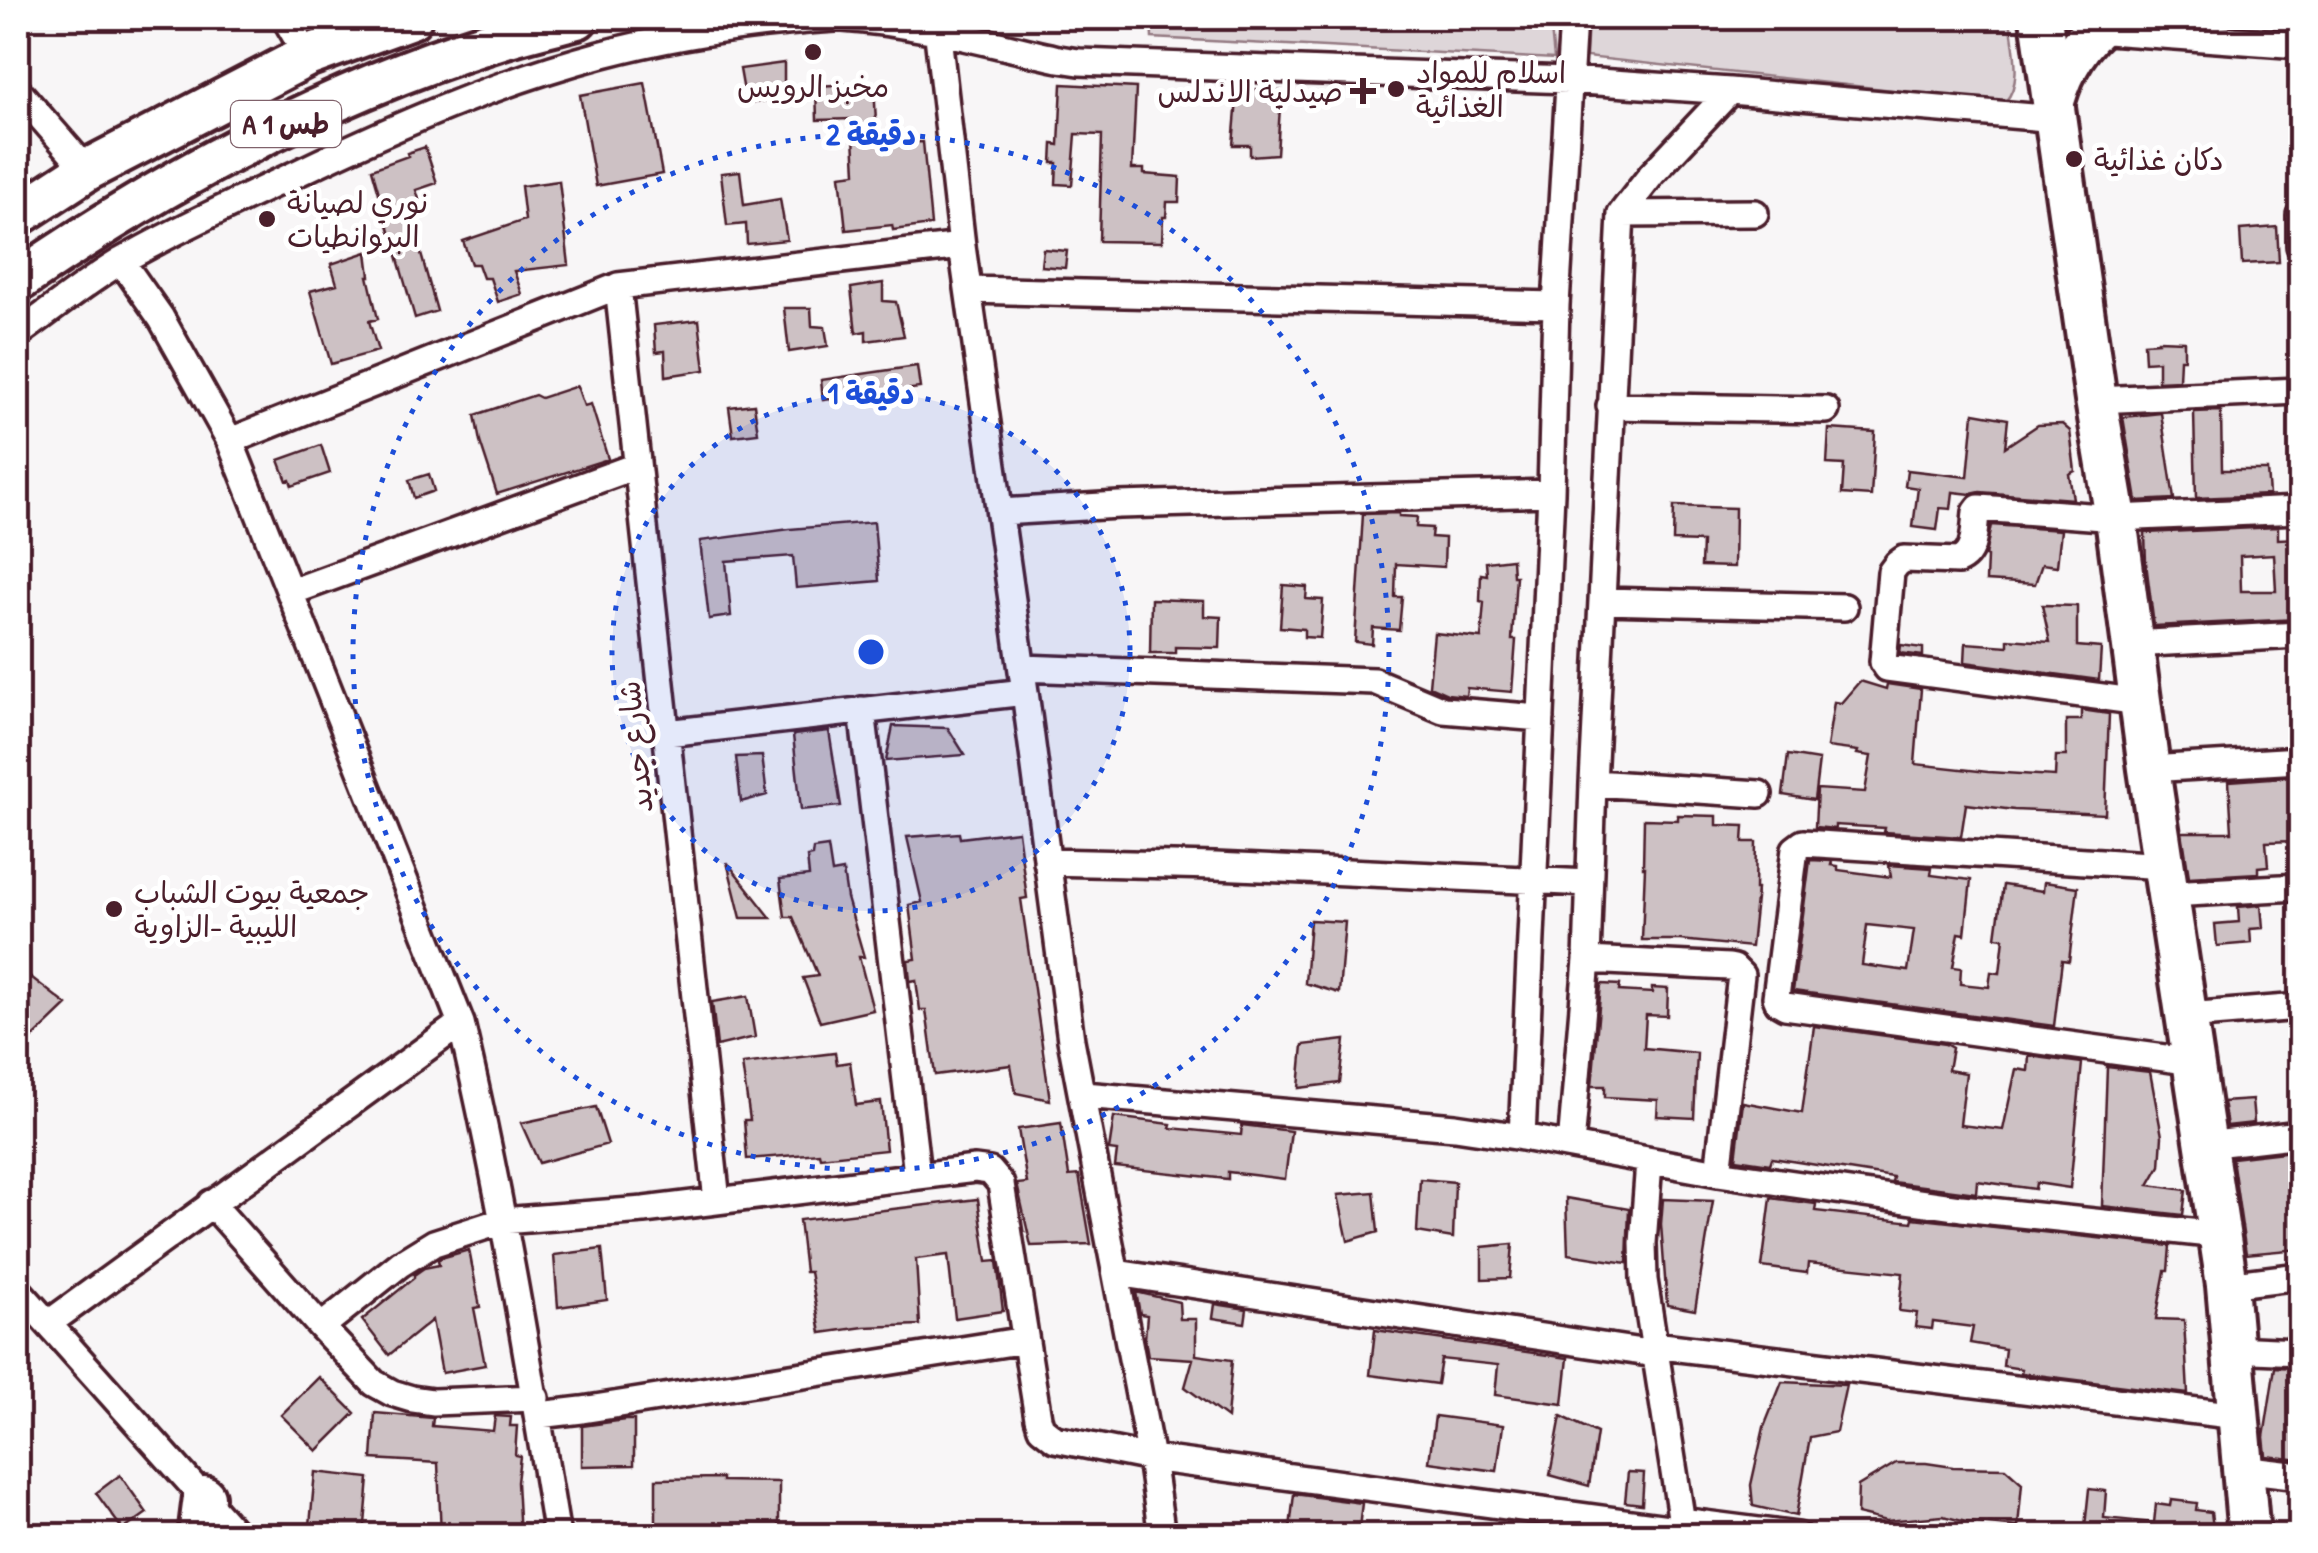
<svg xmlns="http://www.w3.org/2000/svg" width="2318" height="1553" font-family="'Patrick Hand','Playpen Sans Arabic',sans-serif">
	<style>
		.green { fill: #ded6d9; stroke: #947a82; stroke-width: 2.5 }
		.building { fill: #cdc1c4; stroke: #4a1f2b; stroke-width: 2.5; fill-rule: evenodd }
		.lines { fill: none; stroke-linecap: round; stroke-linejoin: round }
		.minor-casing { stroke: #4a1f2b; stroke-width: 32 }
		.primary-casing { stroke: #4a1f2b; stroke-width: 48 }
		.trunk-casing { stroke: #4a1f2b; stroke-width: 48 }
		.minor { stroke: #fff; stroke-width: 25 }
		.primary { stroke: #fff; stroke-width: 40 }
		.trunk { stroke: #fff; stroke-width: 40 }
		.ring { fill: none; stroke: #1d4ed8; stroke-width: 5; stroke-dasharray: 5 10 }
		.poi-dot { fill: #4a1f2b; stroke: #fff; stroke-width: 4 }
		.labels { text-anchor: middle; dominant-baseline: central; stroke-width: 10; stroke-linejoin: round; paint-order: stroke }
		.shield { fill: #fff; stroke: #80626b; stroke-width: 2.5 }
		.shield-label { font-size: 28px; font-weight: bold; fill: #4a1f2b }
		.poi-label { font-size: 30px; fill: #4a1f2b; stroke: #fff; text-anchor: start }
		.street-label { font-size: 30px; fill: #4a1f2b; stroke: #fff }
		.centre { fill: #1d4ed8; stroke: #fff; stroke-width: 5 }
		.ring-label { font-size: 30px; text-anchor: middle; font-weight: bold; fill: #1d4ed8; stroke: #fff; stroke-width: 10; stroke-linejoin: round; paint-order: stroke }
	</style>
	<rect width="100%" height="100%" fill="#f8f6f7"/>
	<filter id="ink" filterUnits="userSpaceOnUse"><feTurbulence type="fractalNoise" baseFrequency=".01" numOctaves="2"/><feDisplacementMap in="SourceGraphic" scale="20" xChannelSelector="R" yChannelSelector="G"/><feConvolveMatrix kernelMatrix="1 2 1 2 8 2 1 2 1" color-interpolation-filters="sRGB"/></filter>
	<g filter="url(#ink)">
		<path class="green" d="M1151,18H1550L1554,59L1152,38Z
			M1588,18H2010C2012,43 2024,82 2005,102L1586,57Z"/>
		<path class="building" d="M784,63V99L746,103L740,69Z
			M645,83L662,174L596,186L580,95Z
			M874,83L877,143L923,142L931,225L893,230L892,225L846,230L840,175L856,173L853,119L817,120L816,86Z
			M1062,84L1136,88L1132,169H1144V174L1180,177L1179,202H1167L1166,217H1163L1162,242L1099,241L1102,135L1076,134L1072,185L1056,184L1057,163H1052L1053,144L1059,145Z
			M1238,88L1281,91L1277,154L1250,156V145H1233Z
			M425,147L437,183L416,190L419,199L407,204L437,311L415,318L372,169L408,156L407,153Z
			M740,171L744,205L780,199L787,240L747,244L746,224L727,226L721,173Z
			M559,181L569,265L514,271L522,294L498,302L490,278H483L478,264H471L463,241L525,220L521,186Z
			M2277,227L2279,262L2242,264L2240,230Z
			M1043,249L1067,251L1065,268L1041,266Z
			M367,252L370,276H368L378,319L369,321L378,351L331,364L310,291L337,284L331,264Z
			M883,283V301L896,302L904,336L866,341V331L856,333L851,288Z
			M784,308H811L812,326L825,327L828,346L789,352Z
			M699,320L705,370L666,376L665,351L656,352L654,325Z
			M2158,340L2184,341V359H2180L2179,380L2158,381V361L2145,362L2144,343L2158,342Z
			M917,366L920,388L823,400L821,380Z
			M577,386L584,406L591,404L608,459L497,494L480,442L475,415L535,395L541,398Z
			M754,404L758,433L733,436L729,407Z
			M2221,411L2222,470H2267L2269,495L2196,498L2194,412Z
			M1974,413L2008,419L2005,447L2038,425L2062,424L2070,431L2075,471L2069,474L2073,499L1980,492L1971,494L1953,492L1951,509L1940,508L1937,530L1913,527L1918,488L1905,486L1907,470L1968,477Z
			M2161,413L2174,499L2137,501L2123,417Z
			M1829,429L1875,432L1871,496L1842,494L1844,465L1827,464Z
			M321,445L330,473L292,486L290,480L287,481L279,460Z
			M429,474L434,491L414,498L409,480Z
			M1674,506L1735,508L1734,567L1701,566L1702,542L1673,541Z
			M1399,513V516L1417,517L1416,527L1432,528L1431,537L1445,538L1444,567L1396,564L1395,597H1402L1399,630L1373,628L1372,644L1355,642L1363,514Z
			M874,522L879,581L796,588L793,556L726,561L731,616L709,619L700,541L790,529Z
			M1991,525L2061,530L2057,566L2042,564L2035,584L1986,581L1987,557L1985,556Z
			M2278,527V539L2300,538V619L2154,626L2146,563L2145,533ZM2274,554L2276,591H2241L2240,556Z
			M1512,559L1513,576H1516L1512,640H1516L1512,692L1467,688L1466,696L1447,694L1429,686L1434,633L1481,638L1484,602L1480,601L1481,574L1487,575L1486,562Z
			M1283,585L1307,587L1306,599L1323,600L1320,638L1304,637V629L1280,627Z
			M1151,599L1204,601V616L1221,617L1220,648L1175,647V653H1150Z
			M2042,605L2077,606V646L2101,648L2099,680L1965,662L1966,643L2008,646V639L2050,642Z
			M1901,645L1923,648V656L1900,653Z
			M1860,681L1886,689L1887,684L1921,689L1915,764L1988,772L2055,776L2056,756H2066V720H2081V710L2109,714L2105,814L2014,810L1966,804L1961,837L1884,832L1885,828L1835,825V829L1815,827L1817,789L1865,792L1871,756L1857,754L1858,751L1827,747L1834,702L1841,703Z
			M893,726L948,728L965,755L886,761Z
			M829,731L841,806L801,810L793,735Z
			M1788,755L1819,760L1814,800L1783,795Z
			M762,756L767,795L741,802L736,757Z
			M2300,776V812H2293L2295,841L2266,842L2268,866L2258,867V873L2189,877L2182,832H2232L2229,781Z
			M1678,815L1717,816V825L1744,826L1743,842H1756L1755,889H1757L1751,947L1680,940H1642L1645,867H1643L1644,819L1678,820Z
			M1018,831L1027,898L1021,899L1050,1100L1016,1093L1011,1065L935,1075L926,1010H920L916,980L910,981L908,960L916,959L909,905L922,902L907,837L959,833L960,838Z
			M828,847L832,873L843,871L847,898L864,957H859L873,1010L820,1022L803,978L818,976L793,917H785L780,879L809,876L807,857L812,856L813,849Z
			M1810,860L1832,861L1831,865L1838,866V870L1891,877L1889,865L1932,868L1931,875L1971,880L1965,934L1959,933L1953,967L1961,968L1960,984L1989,987L1991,972L2000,973L2004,938L1996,937L2003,885L2043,891L2044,882L2078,887L2069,961L2062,960L2054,1026L1793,991ZM1867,925L1914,930L1908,971L1862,965Z
			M727,862L771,918H741Z
			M2261,905L2263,928L2250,929L2251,943L2217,946L2215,924L2239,922L2238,907Z
			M1310,920L1345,922L1339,993L1305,983Z
			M18,967L67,1005L18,1052Z
			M1601,984L1620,985L1619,991L1652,993V988L1668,989L1667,1016L1646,1015L1644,1048L1697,1053L1694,1118L1657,1116L1658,1100L1605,1097V1086H1592Z
			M748,996L755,1037L717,1046L712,1002Z
			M1814,1026L1945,1044L1952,1048L1948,1070L1966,1073L1960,1125L2003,1130L2016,1069L2028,1071L2029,1056L2082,1063L2070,1188L2036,1183L2035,1189L1977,1181L1976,1193L1892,1182L1893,1177L1772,1158L1770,1164L1736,1159L1743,1102L1802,1113Z
			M1345,1040L1340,1083L1299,1088L1303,1045Z
			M835,1053L837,1064L850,1062L856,1105L881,1102L886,1150L820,1157L819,1153L747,1159L744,1120H750L742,1064Z
			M2107,1067L2150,1072L2162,1136L2160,1166L2149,1185L2186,1190L2183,1215L2102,1206Z
			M2252,1100L2254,1123L2227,1126L2223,1102Z
			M596,1107L608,1144L539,1163L521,1123Z
			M1114,1117L1171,1124L1170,1128L1241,1135L1242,1125L1291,1131L1285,1179L1228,1172V1179L1115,1167L1117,1151L1109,1150Z
			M1061,1123L1069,1176L1079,1175L1091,1244L1031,1246L1017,1184L1027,1183L1018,1129Z
			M2300,1150V1249L2246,1254L2232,1158Z
			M1420,1179L1455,1182L1453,1238L1417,1232Z
			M1374,1192L1378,1232L1348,1241L1338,1195Z
			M1566,1198L1629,1209L1627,1263L1568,1254Z
			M1771,1198L1816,1204L1815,1211L1912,1222L1913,1218L2170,1246L2168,1271H2165L2156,1319L2184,1320L2188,1394L2021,1373L2022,1369L2003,1366L2005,1349L1970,1343L1973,1327L1933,1322L1932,1329L1915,1327L1917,1313L1899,1311L1903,1273L1808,1263L1807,1273L1762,1267Z
			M978,1199L987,1262L997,1261L1003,1311L955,1318L948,1255L916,1259L920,1325L864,1327L821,1333L810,1272H805L799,1220Z
			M1663,1199L1713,1201L1695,1310L1667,1305L1661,1224Z
			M1513,1244L1510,1278L1482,1279V1247Z
			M602,1249L607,1300L558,1307L554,1255Z
			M469,1250L480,1307L474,1308L485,1365L442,1373L432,1320L389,1355L362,1320L414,1278V1275L424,1268L439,1265L438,1260L441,1258Z
			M1136,1292L1179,1302L1180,1319H1196V1355L1232,1360L1227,1418L1185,1387L1193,1359L1148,1356L1145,1339L1147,1315L1140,1314Z
			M1215,1304L1247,1309L1245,1323L1213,1318Z
			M1375,1330L1568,1358L1563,1404L1495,1395L1498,1365L1441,1359L1437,1384L1370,1375Z
			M2275,1367L2300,1368V1460L2266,1456L2264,1437Z
			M319,1377L355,1413L317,1451L281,1415Z
			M1782,1382L1846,1385L1836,1432L1810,1437L1796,1516L1753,1506L1751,1485L1764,1427Z
			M375,1413L433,1418L432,1426L493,1431L495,1416L511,1417L510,1426H517L515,1455L520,1456L517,1482L520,1536H441L438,1463L372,1459Z
			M1435,1416L1503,1425L1497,1471L1429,1462Z
			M1561,1416L1597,1433L1589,1486L1550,1475Z
			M625,1420H634V1465L582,1466V1426Z
			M1896,1463H1926L1953,1467L2005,1468L2022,1483L2018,1527L1966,1522L1943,1516L1886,1521L1857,1514L1858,1486Z
			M315,1472L369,1478L364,1536H309Z
			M1628,1472L1644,1473L1642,1504L1625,1502Z
			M120,1475L147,1513L123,1530L96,1493Z
			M722,1478V1481L779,1482V1536H656V1479Z
			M2089,1489L2106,1491L2104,1518L2154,1523L2156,1504L2170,1506L2171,1500L2197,1503L2196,1510L2211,1512L2214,1536H2084Z
			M1294,1494L1362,1503L1358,1536L1290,1528Z"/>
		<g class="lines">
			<g class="minor-casing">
				<path id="minor" d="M285,18L307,56
					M843,18C917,23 987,43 1059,59L1079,62L1568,80L1730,91L2057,119
					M936,18L962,246L1025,692L1071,1040L1151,1458L1162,1536
					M2093,30L2300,45
					M18,91L87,170
					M1621,214L1755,213
					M2300,215V246
					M121,261L161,318L230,441L461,1023C501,1192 529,1364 557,1536
					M618,286L717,1201
					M969,290L1556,305
					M18,334C52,310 87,281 123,260C180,228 240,200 300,172C398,125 498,82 603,54C678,34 758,23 835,18
					M2096,400L2300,391
					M1610,406L1826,410
					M230,441L618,286L962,246
					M1000,512L1119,505L1551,493
					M291,592L636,466
					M1603,601L1844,607
					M2131,644L2300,635
					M1022,668L1374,681L1443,710L1541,718
					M2140,702L1887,668L1883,662L1891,572L1897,564L1904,559L1958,561C1976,554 1974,530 1976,512L1979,508L2116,518L2300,510
					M862,710L917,1174
					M667,733L1025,692
					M2149,769L2300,760
					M1593,783L1759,794
					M1047,862L1215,866L1589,883
					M2164,866L1803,843L1795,849L1776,997L1778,1002L1785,1006L2194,1062
					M2169,894L2300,887
					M1587,960L1729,967L1734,968L1741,975L1718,1173
					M2187,1016L2300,1007
					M1084,1095L1455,1127L1522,1137L1718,1173L1961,1208L2219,1235
					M1522,1137L1551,493L1556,305L1573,18
					M2206,1145L2300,1134
					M1571,1146L1587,960L1593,783L1621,214L1652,174L1730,91
					M1649,1162L1643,1243L1644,1280L1684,1536
					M211,1203L321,1327L374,1383L392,1393L412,1399L433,1402L536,1398
					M1116,1273L1655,1354
					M2227,1285L2300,1276
					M18,1290L238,1536
					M49,1323L461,1023
					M321,1327L400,1264L434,1243L502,1221L644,1210L975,1169L990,1171L1001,1184L1038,1418L1041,1428L1055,1439L1151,1458L1683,1530
					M1654,1345L2238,1416
					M2231,1349L2300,1352
					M539,1415L582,1410L1025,1340
					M2242,1469L2300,1476
					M1681,1521L1798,1536"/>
			</g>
			<g class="primary-casing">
				<path id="primary" d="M2041,18L2096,400L2116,518L2149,769L2227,1285L2249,1536
					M199,1536L204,1497"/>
			</g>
			<g class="trunk-casing">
				<path id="trunk" d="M2054,101C2064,66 2080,41 2108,18
					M18,215L87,170L307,56L411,18
					M18,281C165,180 324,94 496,40C523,31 550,25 577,18"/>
			</g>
			<use href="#minor" class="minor"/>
			<use href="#primary" class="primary"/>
			<use href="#trunk" class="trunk"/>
		</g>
	</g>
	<circle cx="871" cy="652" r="259" fill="#1d4ed8" fill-opacity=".12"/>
	<g class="ring">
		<circle cx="871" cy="652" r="259"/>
		<circle cx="871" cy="652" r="518"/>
	</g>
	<g class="poi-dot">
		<circle cx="813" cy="52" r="10"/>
		<circle cx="1396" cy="89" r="10"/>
		<path d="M1358 76h10v10h10v10h-10v10h-10v-10h-10v-10h10z"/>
		<circle cx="2074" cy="159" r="10"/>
		<circle cx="267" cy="219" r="10"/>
		<circle cx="114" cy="909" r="10"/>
	</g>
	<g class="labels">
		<rect class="shield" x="231" y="101" width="110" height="46" rx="8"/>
		<g class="shield-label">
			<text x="286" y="124">A 1 طس</text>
		</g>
		<g class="poi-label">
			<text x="1416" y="72">اسلام للمواد<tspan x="1416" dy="34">الغذائية</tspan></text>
			<text x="813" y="86" text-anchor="middle">مخبز الرويس</text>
			<text x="1343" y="91" text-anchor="end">صيدلية الاندلس</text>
			<text x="2094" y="159">دكان غذائية</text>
			<text x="287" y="202">نوري لصيانة<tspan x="287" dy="34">البروانطيات</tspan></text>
			<text x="134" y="892">جمعية بيوت الشباب<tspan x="134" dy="34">الليبية -الزاوية</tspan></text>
		</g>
		<g class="street-label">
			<text transform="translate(635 747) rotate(-96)">شارع جديد</text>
		</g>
	</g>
	<circle cx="871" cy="652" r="15" class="centre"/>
	<g class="ring-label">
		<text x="871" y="145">2 دقيقة</text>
		<text x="871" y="404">1 دقيقة</text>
	</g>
	<rect width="2318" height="1553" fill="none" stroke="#fff" stroke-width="60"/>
	<rect x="30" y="30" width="2258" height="1493" fill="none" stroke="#4a1f2b" stroke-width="4" filter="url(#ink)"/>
</svg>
